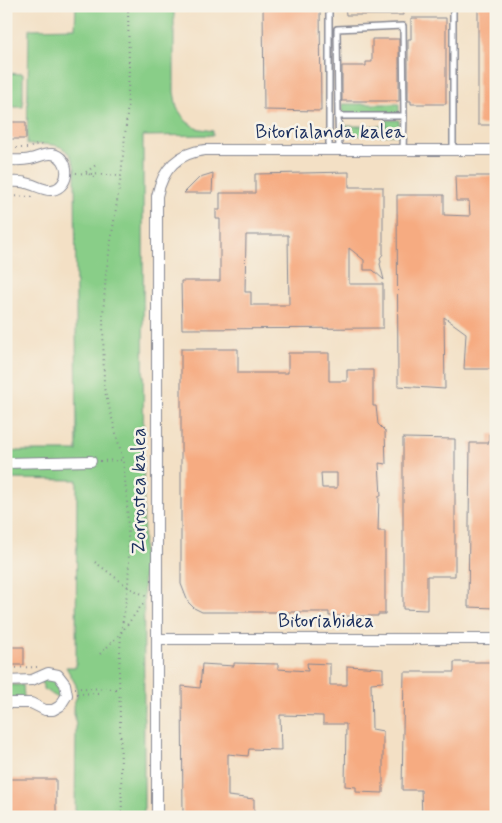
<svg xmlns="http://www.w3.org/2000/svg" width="502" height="823" font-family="Mynerve,sans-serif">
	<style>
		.green { fill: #89ce88; stroke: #527e73 }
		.building { fill: #f6ab81; fill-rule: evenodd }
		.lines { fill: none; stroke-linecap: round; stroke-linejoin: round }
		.lane-casing { stroke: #878892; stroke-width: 8 }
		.street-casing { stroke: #878892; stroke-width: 12 }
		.path { stroke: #878892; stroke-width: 2; stroke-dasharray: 1 4; stroke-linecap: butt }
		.lane { stroke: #fff; stroke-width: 5 }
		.street { stroke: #fff; stroke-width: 10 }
		.labels { text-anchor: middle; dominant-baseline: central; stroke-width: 5; stroke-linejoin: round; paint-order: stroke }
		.street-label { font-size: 19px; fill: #1b2f5e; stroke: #f7f3e8 }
	</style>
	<rect width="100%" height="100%" fill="#f7f3e8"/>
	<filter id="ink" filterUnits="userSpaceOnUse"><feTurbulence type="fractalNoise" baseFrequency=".02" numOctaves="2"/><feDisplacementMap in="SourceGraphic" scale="10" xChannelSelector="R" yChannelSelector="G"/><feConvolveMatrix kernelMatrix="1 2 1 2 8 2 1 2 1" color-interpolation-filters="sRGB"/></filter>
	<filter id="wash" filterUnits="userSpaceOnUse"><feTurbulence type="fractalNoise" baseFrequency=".0096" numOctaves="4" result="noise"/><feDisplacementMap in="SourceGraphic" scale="20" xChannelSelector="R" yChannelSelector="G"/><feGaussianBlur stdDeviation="1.12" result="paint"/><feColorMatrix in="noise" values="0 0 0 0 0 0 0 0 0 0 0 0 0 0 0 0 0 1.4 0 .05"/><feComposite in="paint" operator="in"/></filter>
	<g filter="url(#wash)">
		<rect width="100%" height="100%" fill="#f3e0c5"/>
		<path class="green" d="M76,6H174V92L177,108L186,121L196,128L213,131V135L143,136L144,817H75L76,727L73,706L77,696L76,685L66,667H76L77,480L6,479V451H77L75,169C70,141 51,144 27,145L29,29L75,28Z
			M6,73L23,74V107H6Z
			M342,104H399V114H342Z
			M386,120H399V135H342V126H386Z
			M49,678C59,681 64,689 60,699L43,689V686L41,680Z
			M6,685H23L24,698H6Z"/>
		<g id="blocks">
			<path class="building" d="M263,6H320L321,111L264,110Z
				M345,6H403V15H346Z
				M478,6H496V125H478Z
				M411,18H446V104H411V101H408V39H411Z
				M372,39H399V101H342V66H366V62H372Z
				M6,122H26V139H6Z
				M349,172V187H383V254L380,258L381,262L380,264L384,280L373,270H364V260L349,248V284H383V328L182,329L181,281H220V219H216V210H220V193H255V174ZM246,235H288L289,305H251V292H245Z
				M213,173L212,193H184L200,177Z
				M455,176H496V369H464L466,333L444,317L445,389L398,386L397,195H444V215L470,216L469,201H456Z
				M181,349H238V373H288V353H329V381H347V370H373V406H376L378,424L385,431L386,464L379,463L381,496H379L378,531H385V614H378V616H329V612H202L194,608L188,602L181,584ZM321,473H337V488H322Z
				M489,434H496V608L468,607L470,443H489Z
				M403,438L455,439V576H427V610L403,609Z
				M6,647H24V665H6Z
				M454,662H496V817H422L421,790H402L404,672H454Z
				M234,663L278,664V669L308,671L307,663L330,664V685H347V666L383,668V682L371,683L372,729L383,731V793L356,792V787L345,786L346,724H323V716L280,715L281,750L249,749L248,756L228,754V796L254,799V817H183L182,686L200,688L202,664L234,666Z
				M6,779H56V817H6Z"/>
		</g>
	</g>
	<g filter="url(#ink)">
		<use href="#blocks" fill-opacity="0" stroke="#878892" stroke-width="1"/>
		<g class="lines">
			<g class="lane-casing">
				<path id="lane" d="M329,6V150
					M453,6V150
					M338,116L337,29L403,26L404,116
					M339,150L338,116H404L403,150"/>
			</g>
			<g class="street-casing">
				<path id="street" d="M6,160C14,160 22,161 30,159C37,158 44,153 52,154C71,157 71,187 52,190C43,191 34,184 26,183C20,181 13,182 6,182
					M6,463L91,461
					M157,639H496
					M6,681L32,680L48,673L58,675L65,684L67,695L60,706L53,710H45L31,703H6
					M157,817V196C163,168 178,153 205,150H496"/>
			</g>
			<path class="path" d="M6,148H28L36,145H42
				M86,172L96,165
				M76,173L121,176
				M89,174L95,178
				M6,196L36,197
				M100,461L123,460
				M95,562L128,587L146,596
				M100,654L121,633L142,605L146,603
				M6,668L37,667
				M75,688L120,689
				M77,694L99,693
				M122,817L119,672L121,633L128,587L129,561L127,500L123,460L104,388L103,315L106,273L121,176L127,115L129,68L128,6"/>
			<use href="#lane" class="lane"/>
			<use href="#street" class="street"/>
		</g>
	</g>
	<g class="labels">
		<g class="street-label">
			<text x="330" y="132">Bitorialanda kalea</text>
			<text transform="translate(139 491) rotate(-90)">Zorrostea kalea</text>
			<text x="326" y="621">Bitoriabidea</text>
		</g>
	</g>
	<rect width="502" height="823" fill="none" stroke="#f7f3e8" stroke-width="25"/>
</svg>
